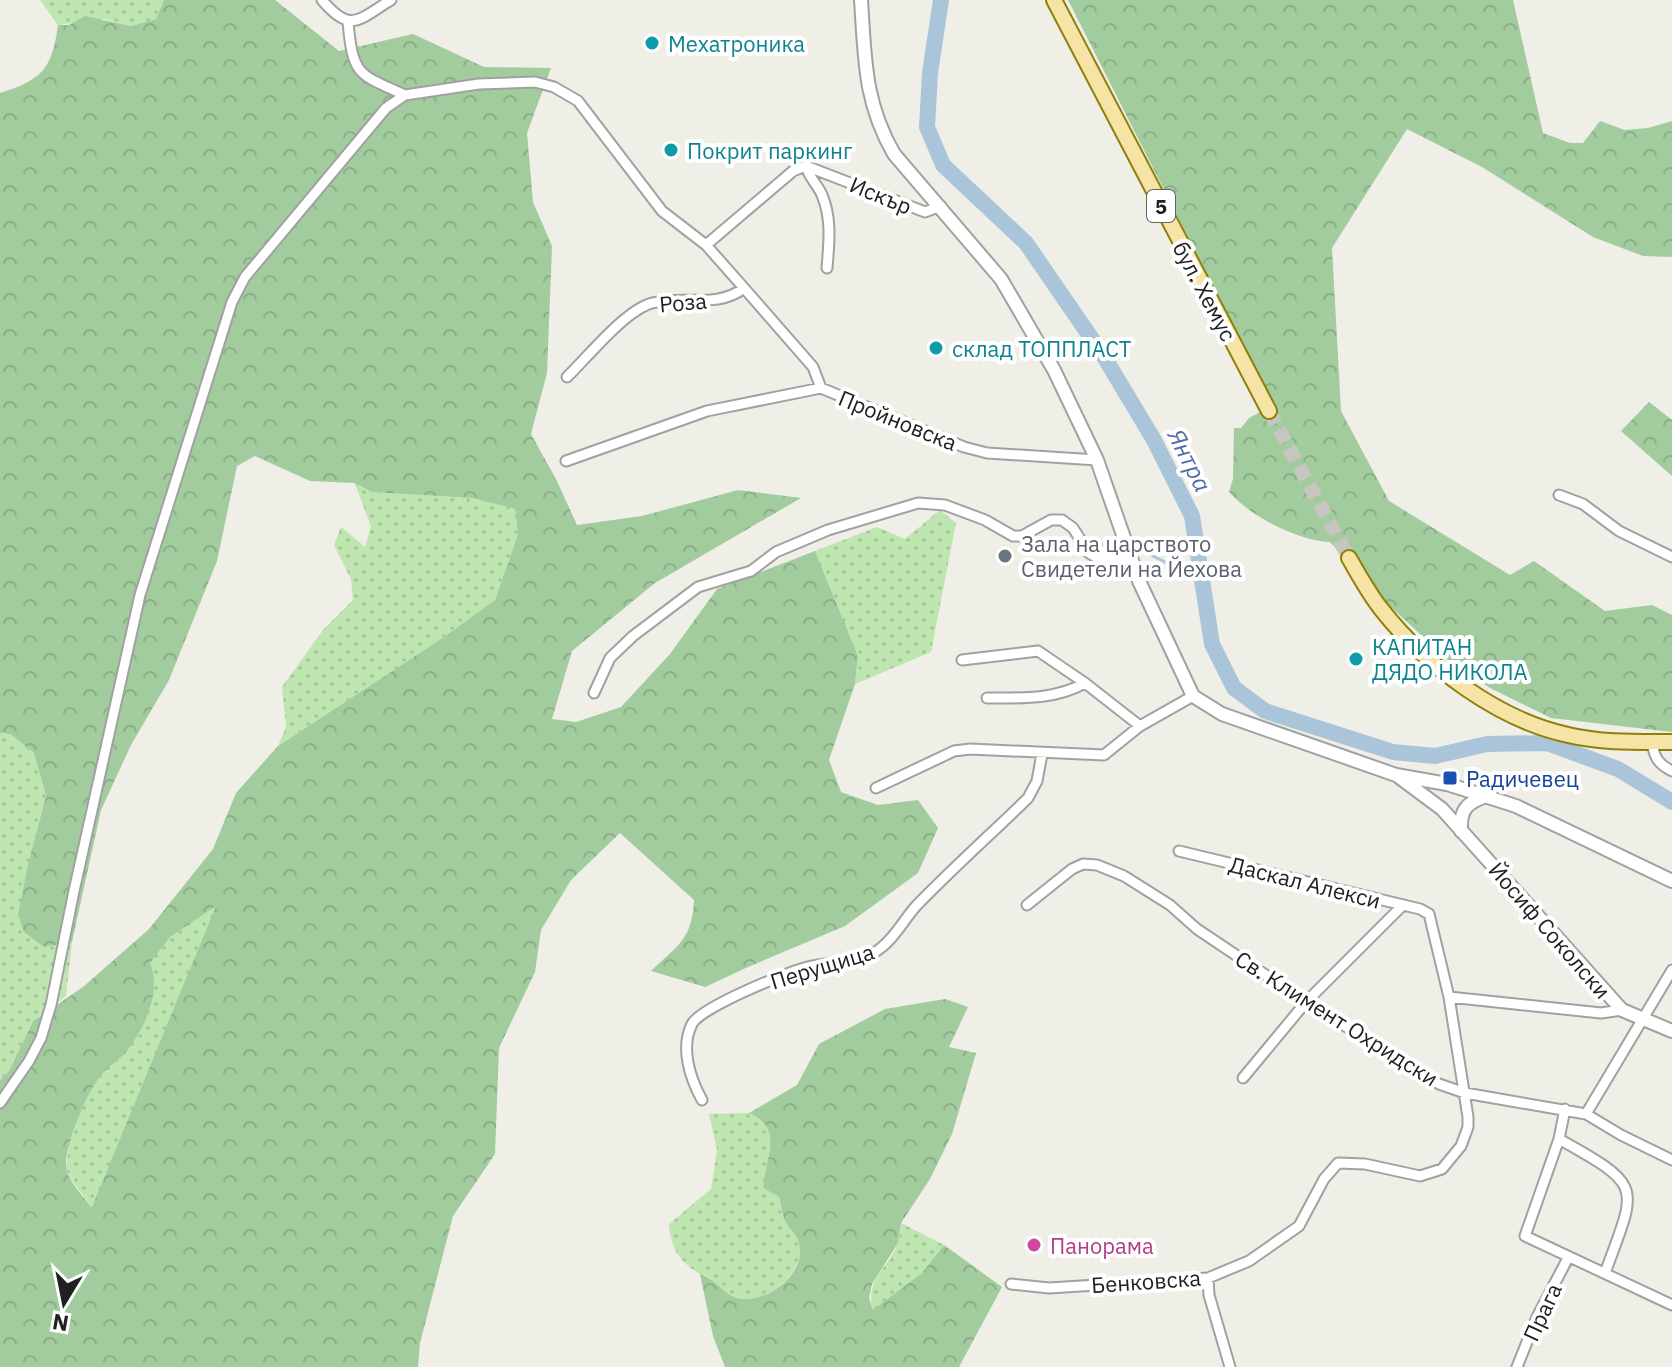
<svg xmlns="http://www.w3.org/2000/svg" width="1672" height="1367" font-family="'IBM Plex Sans',sans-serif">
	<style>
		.grass { fill: url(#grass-dots) }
		.forest { fill: url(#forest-crowns); fill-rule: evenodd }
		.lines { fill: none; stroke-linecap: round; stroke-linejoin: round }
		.stream { stroke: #aac5da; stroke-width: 3 }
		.river { stroke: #aac5da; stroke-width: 16 }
		.primary-tunnel { stroke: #c6c5bf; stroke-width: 14; stroke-dasharray: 14 7; stroke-linecap: butt }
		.minor-casing { stroke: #a1a1a1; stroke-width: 13 }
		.tertiary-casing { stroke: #a1a1a1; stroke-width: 16 }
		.primary-casing { stroke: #90800b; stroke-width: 18 }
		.minor { stroke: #fff; stroke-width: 9 }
		.tertiary { stroke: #fff; stroke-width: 12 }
		.primary { stroke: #f5e4a6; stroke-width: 14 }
		.culture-dot { fill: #0f9aa8; stroke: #fff; stroke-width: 3 }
		.worship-dot { fill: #6b7280; stroke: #fff; stroke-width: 3 }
		.transit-dot { fill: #1a4fb4; stroke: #fff; stroke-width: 3 }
		.hotel-dot { fill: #d1479c; stroke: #fff; stroke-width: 3 }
		.labels { text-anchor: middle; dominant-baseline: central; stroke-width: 8; stroke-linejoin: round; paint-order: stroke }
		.shield { fill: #fff; stroke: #636363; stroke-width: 2 }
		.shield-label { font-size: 20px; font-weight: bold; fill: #202020 }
		.culture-label { font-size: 22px; fill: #0d838f; stroke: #fff; text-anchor: start }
		.street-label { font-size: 22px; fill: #202020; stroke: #fff }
		.worship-label { font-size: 22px; fill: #5b616d; stroke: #fff; text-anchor: start }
		.transit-label { font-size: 22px; fill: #164399; stroke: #fff; text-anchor: start }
		.hotel-label { font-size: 22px; fill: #b23c85; stroke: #fff; text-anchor: start }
		.water-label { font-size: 24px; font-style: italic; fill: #526ba9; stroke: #fff }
	</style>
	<defs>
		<pattern id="grass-dots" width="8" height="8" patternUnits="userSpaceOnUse" patternTransform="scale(2)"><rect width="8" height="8" fill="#bfe6b1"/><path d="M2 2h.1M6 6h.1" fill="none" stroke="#a4c598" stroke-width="1.8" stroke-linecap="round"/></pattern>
		<pattern id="forest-crowns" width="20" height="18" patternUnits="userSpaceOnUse" patternTransform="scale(2)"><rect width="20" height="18" fill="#a2cc9e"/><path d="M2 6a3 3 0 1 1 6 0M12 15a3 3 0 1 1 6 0" fill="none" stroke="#8baf88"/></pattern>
	</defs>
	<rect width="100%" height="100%" fill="#efeee7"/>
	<path class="grass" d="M40,0H164L156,19L131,26L104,19L58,25Z
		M355,483L371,492L472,498L515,509L518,534L495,600L441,639L278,746L286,727L282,687L323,630L353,600L351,579L334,545L341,527L365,547L371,527Z
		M940,510L956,523L931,652L855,684L858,656L815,551L877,527L905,539Z
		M0,733L10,734L34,753L46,796L28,864L19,915L44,947L72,942L66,996L33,1021L9,1071L0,1080Z
		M217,905L92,1208L71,1179L66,1168L69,1145L83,1103L103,1071L123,1055L149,963L170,937Z
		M749,1113C785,1129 765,1157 763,1188L779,1197C781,1204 781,1214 785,1221C791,1233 802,1238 800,1253C797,1279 761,1307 735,1297C725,1293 714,1281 705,1275L701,1279L700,1274C679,1261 671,1249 669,1224L711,1189L717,1150L709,1114Z
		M901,1223L944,1245L922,1273L873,1311C864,1277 889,1270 898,1242C900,1236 900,1229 901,1223Z"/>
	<path class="forest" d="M164,0H275L339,51L413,34L484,67L551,68L527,133L533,202L552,246L547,373L531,434L556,479L577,525L642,516L738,490L801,498L655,583L572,651L552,719L576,722L621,707L670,654L717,589L815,551L858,656L855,684L829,760L841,792L878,805L918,800L938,828L918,873L845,926L748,967L705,987L651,971C678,945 692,940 694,900L620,833L571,880L541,930L535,972L499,1048L495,1154L453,1216L420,1343L418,1367H0V1080L9,1071L33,1021L83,987L149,929L213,849L236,793L278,746L441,639L495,600L518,534L515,509L472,498L371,492L355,483L310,481L255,456L237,466L217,561L169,680L131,745L101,810L72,942L44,947L24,932L18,915L28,864L46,796L34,753L10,734L0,733V93C42,80 52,69 58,25H69L85,16L131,26L156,19ZM216,906L92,1207H91C83,1196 71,1184 67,1171C64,1160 69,1146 72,1135C80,1113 87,1093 102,1074C108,1066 118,1061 124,1054C144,1031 162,992 150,963L170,937Z
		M1068,0H1513L1543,133L1570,143H1583L1600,121L1625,130L1648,128L1672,121V257L1643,256L1593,237L1482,167L1407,129L1332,248L1341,411L1389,501L1510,575L1534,561L1605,611L1652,605L1672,615V732L1551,718L1490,688L1449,661L1391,607L1330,542C1298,541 1250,516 1229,492L1233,479L1234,428H1241L1249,418L1273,405Z
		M1649,402L1672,420V476L1621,431Z
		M945,999L968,1007L949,1047L976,1053L952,1134L930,1179L901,1223L898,1243L872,1284L869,1298L873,1310L922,1273L944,1245L1002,1287L959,1367H725L713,1336L700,1274C714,1278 724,1294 737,1298C764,1305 802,1277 800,1249C799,1235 791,1232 785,1221C782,1215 781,1204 779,1197L763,1188C765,1157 785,1129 749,1113L797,1085L819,1044L885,1009Z"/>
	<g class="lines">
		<path class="stream" d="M1091,544L1123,547
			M1130,548L1139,549L1171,565L1199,564"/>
		<path class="river" d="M941,0L930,73L927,127L943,165L1026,243L1103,355L1154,440L1192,516L1212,644L1234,688L1265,711L1393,752L1435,756L1487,744L1547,743L1618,769L1672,802"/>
		<path class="primary-tunnel" d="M1269,411L1349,558"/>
		<g class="minor-casing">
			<path id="minor" d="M322,0C351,34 358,20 391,0
				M348,22C353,76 358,74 405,95
				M806,166C809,178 818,185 822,195C832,219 829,243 827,268
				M706,245L793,171L806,166L925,212L941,206
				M567,377C588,357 624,311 652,303C683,295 717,309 744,288L813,367L821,388
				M566,461L707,411L821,388L964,447L987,453L1097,460
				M1559,495L1583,504L1619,531L1672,557
				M962,660L1038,651L1085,683L1140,726
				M594,693L610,658L633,636L698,587L751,571L776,552L828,530L918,503L945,505L985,520L1013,536H1022L1051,520H1062L1073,528L1089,553L1096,557L1130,560
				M987,698C1022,698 1054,700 1085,683
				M1652,742C1654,757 1658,764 1672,771
				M876,788L954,751L970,749L1104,755L1140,726L1193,696
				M1027,905L1072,869L1083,864L1097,865L1124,876L1170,905L1197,929L1306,1002L1439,1084L1465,1093L1586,1114L1621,1135L1672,1160
				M1449,997L1601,1013L1622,1010
				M1243,1078L1306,1002L1403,905
				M702,1100C690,1078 680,1048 692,1024C701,1007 791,970 812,966C835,961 864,963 882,947C896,936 905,918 917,905C953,868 991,834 1028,798L1037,781L1042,754
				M0,1103L29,1061L41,1038L51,1005L74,891L140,595L232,302L245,277L386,108L405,95L479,84L535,82L554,87L578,101L662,211L706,245L744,288
				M1565,1109L1559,1139L1525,1236L1672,1305
				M1586,1114L1672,970
				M1559,1139C1645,1187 1637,1185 1605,1273
				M1208,1278L1209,1295L1230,1367
				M1011,1284L1049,1288L1208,1278L1249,1261L1299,1226L1324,1179L1338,1163L1365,1164L1420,1176L1442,1169L1461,1146L1468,1127V1117L1449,997L1429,914L1420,909L1179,851
				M1517,1367L1537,1317L1568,1258"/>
		</g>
		<g class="tertiary-casing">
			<path id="tertiary" d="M861,0C865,59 864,102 894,154L1001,279L1054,370L1097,460L1139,581L1193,696L1222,714L1396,775L1447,784L1516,806L1672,881
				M1399,777L1442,809L1622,1010L1672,1031
				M1461,831C1460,810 1466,803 1486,796"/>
		</g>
		<g class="primary-casing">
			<path id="primary" d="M1054,0L1269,411
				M1349,558C1359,575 1369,594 1382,610C1426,666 1498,720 1568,735C1602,743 1637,742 1672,742"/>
		</g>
		<use href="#minor" class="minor"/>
		<use href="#tertiary" class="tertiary"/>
		<use href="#primary" class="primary"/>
	</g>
	<g class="culture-dot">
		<circle cx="652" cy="43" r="8"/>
		<circle cx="671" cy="150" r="8"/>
		<circle cx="936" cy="348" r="8"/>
		<circle cx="1356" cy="659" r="8"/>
	</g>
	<circle class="worship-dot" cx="1005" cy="556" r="8"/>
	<rect class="transit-dot" x="1442" y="770" width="16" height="16" rx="4"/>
	<circle class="hotel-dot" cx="1034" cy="1245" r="8"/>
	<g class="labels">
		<rect class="shield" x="1147" y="190" width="28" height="32" rx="6"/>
		<g class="shield-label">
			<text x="1161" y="206">5</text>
		</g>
		<g class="culture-label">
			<text x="668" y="43">Мехатроника</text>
			<text x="687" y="150">Покрит паркинг</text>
			<text x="952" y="348">склад ТОППЛАСТ</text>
			<text x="1372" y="646">КАПИТАН<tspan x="1372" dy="25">ДЯДО НИКОЛА</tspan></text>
		</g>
		<g class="street-label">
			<text transform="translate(881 195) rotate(22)">Искър</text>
			<text transform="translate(1205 291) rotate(62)">бул. Хемус</text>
			<text transform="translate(683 302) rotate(-5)">Роза</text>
			<text transform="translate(898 420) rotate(22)">Пройновска</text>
			<text transform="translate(1305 882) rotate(14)">Даскал Алекси</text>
			<text transform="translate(1550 930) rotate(49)">Йосиф Соколски</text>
			<text transform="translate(822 966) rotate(-17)">Перущица</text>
			<text transform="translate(1337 1018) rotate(32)">Св. Климент Охридски</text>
			<text transform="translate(1146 1281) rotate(-4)">Бенковска</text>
			<text transform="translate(1542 1312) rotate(-65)">Прага</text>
		</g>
		<g class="worship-label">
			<text x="1021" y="543">Зала на царството<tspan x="1021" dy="25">Свидетели на Йехова</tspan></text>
		</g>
		<g class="transit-label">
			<text x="1466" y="778">Радичевец</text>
		</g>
		<g class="hotel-label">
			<text x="1050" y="1245">Панорама</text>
		</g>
		<g class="water-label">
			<text transform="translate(1190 460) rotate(63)">Янтра</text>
		</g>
	</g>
	<g transform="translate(64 1303) rotate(190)" stroke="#ffffff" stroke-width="6" paint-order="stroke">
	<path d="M0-6L14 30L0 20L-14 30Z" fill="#202020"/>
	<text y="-12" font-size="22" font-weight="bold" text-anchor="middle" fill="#202020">N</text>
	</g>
</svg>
